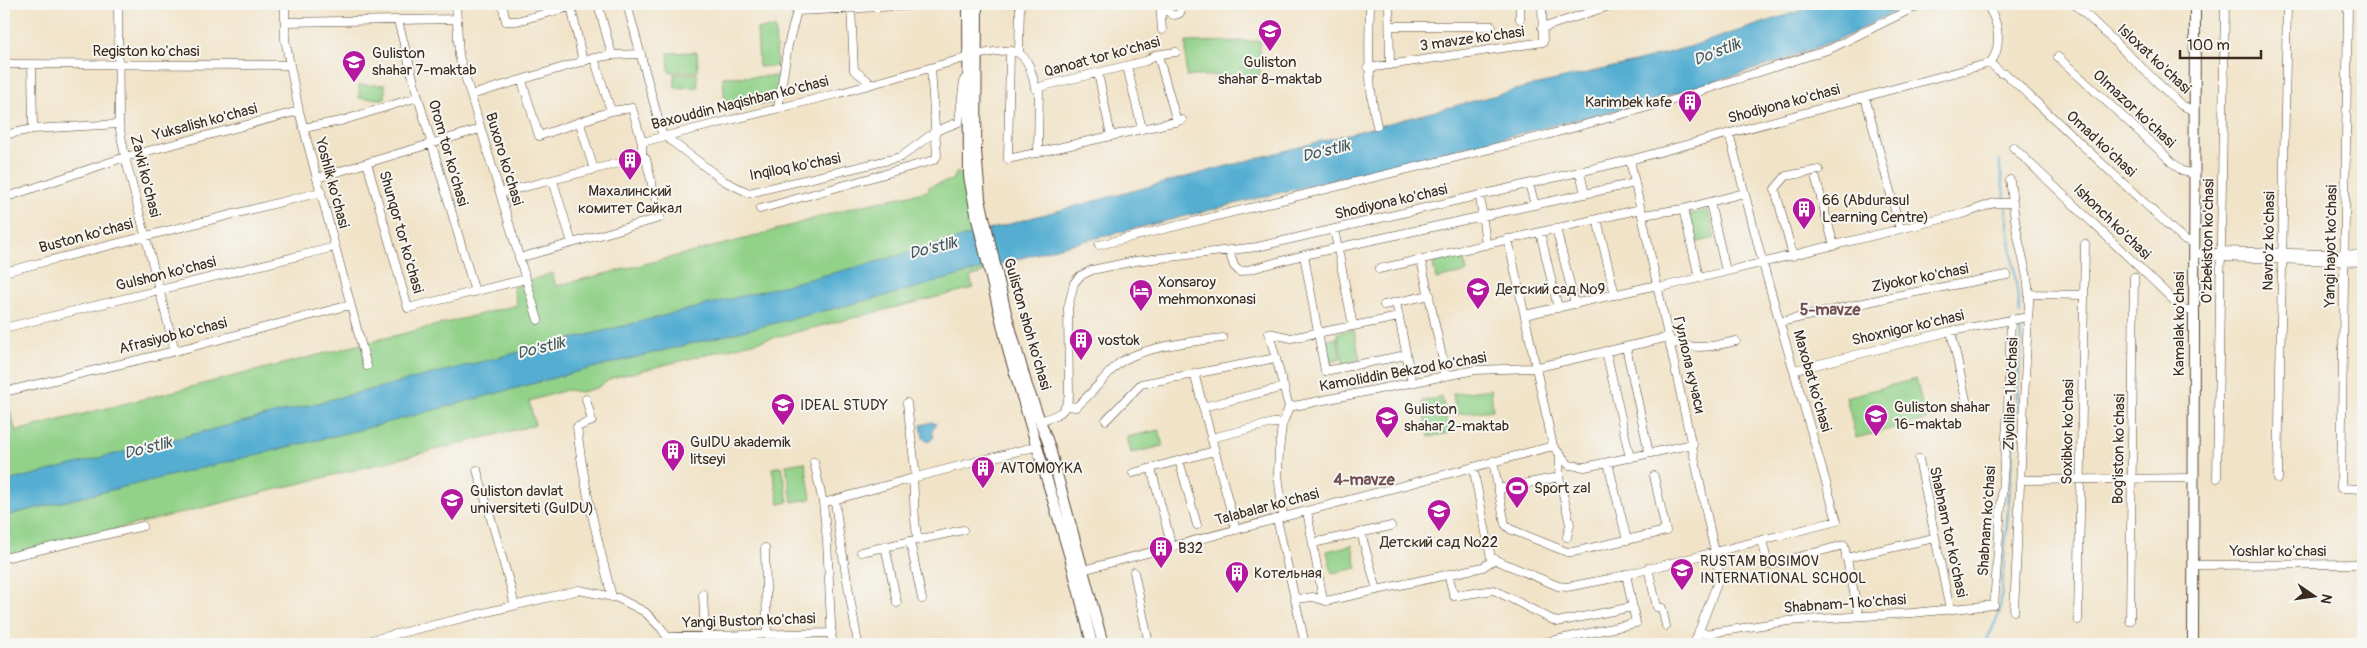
<svg xmlns="http://www.w3.org/2000/svg" width="2367" height="648" font-family="Pangolin,sans-serif">
	<style>
		.green { fill: #91d188; stroke: #667e53 }
		.water { fill: #54aed2; stroke: #486c78 }
		.lines { fill: none; stroke-linecap: round; stroke-linejoin: round }
		.stream { stroke: #54aed2; stroke-width: 2 }
		.minor-casing { stroke: #564637; stroke-width: 9 }
		.major-casing { stroke: #564637; stroke-width: 12 }
		.minor { stroke: #fff; stroke-width: 8 }
		.major { stroke: #fff; stroke-width: 10 }
		.labels { text-anchor: middle; dominant-baseline: central; stroke-width: 4; stroke-linejoin: round; paint-order: stroke }
		.street-label { font-size: 15px; fill: #3b2a1e; stroke: #f6f6f2 }
		.poi-label { font-size: 15px; fill: #3b2a1e; stroke: #f6f6f2; text-anchor: start }
		.water-label { font-size: 16px; font-style: italic; fill: #44585d; stroke: #f6f6f2 }
		.neighbourhood-label { font-size: 16px; font-weight: bold; fill: #724e51; stroke: #f6f6f2 }
	</style>
	<rect width="100%" height="100%" fill="#f6f6f2"/>
	<filter id="ink" filterUnits="userSpaceOnUse"><feTurbulence type="fractalNoise" baseFrequency=".02" numOctaves="2"/><feDisplacementMap in="SourceGraphic" scale="10" xChannelSelector="R" yChannelSelector="G"/><feConvolveMatrix kernelMatrix="1 2 1 2 8 2 1 2 1" color-interpolation-filters="sRGB"/></filter>
	<filter id="wash" filterUnits="userSpaceOnUse"><feTurbulence type="fractalNoise" baseFrequency=".0096" numOctaves="4" result="noise"/><feDisplacementMap in="SourceGraphic" scale="20" xChannelSelector="R" yChannelSelector="G"/><feGaussianBlur stdDeviation="1.12" result="paint"/><feColorMatrix in="noise" values="0 0 0 0 0 0 0 0 0 0 0 0 0 0 0 0 0 1.4 0 .05"/><feComposite in="paint" operator="in"/></filter>
	<g filter="url(#wash)">
		<rect width="100%" height="100%" fill="#f1e3c7"/>
		<path class="green" d="M775,28L777,66L759,67L757,29Z
			M1260,41V75L1186,76V42Z
			M697,52L698,71L669,72L668,53Z
			M697,73L698,87L675,88L674,74Z
			M780,76L777,103L725,107L723,77Z
			M359,85H385V99L359,98Z
			M958,171L965,181L985,272L970,277L973,288L612,378L597,388L581,392L567,390L529,401L535,425L4,557V400L6,399L16,431L517,305L513,287L552,273L556,286L745,239L850,208L928,191L930,186L952,180Z
			M1708,210L1715,238L1694,243L1687,215Z
			M1463,256L1467,272L1436,279L1433,263Z
			M1354,330L1360,360L1344,364L1337,333Z
			M1337,338L1341,359L1331,362L1326,340Z
			M1916,379L1926,420L1856,438L1846,397Z
			M1491,389L1493,410L1456,414L1453,394Z
			M1442,397L1449,433L1429,437L1422,401Z
			M1159,430L1163,446L1131,453L1127,437Z
			M805,462L811,499L792,502L786,465Z
			M782,466L788,502L779,504L772,468Z
			M1352,545L1357,568L1332,573L1327,551Z"/>
		<path class="water" d="M1821,4H1909L1849,35L1775,63L1640,104L1060,247L897,293L576,372L367,428L4,516V482L869,264L1034,217L1534,85L1635,62L1692,46Z
			M932,422L936,424L932,431L934,437L928,442L923,438L921,425Z"/>
		<g class="lines">
			<path class="stream" d="M1999,161L2005,200
				M2006,208L2020,314
				M1985,644L2000,612L2021,346L2020,321"/>
		</g>
	</g>
	<g filter="url(#ink)">
		<g class="lines">
			<g class="minor-casing">
				<path id="minor" d="M118,4L119,124L125,157L175,351
					M285,4V39L299,111L367,366
					M456,4L459,56L538,320
					M502,4L506,21H517L582,4
					M598,4L612,55
					M627,4L663,137
					M1160,4L1162,30
					M1370,4C1369,45 1367,85 1377,126
					M1389,4L1390,65
					M2075,4L2181,105L2195,111
					M2348,4L2341,488L2363,489
					M571,6L583,62
					M1160,6C1168,9 1171,19 1180,13L1182,4
					M851,7L854,70L867,80L869,85
					M1520,19V4
					M398,21L418,97L475,292
					M285,22L456,19
					M1390,26H1492
					M1542,28L1615,4
					M1010,51L1008,159L1182,120
					M1019,52L1020,4
					M977,55C1015,47 1028,46 1035,88L1146,61L1155,55L1176,52
					M1158,55L1177,122
					M2058,57L2182,171L2195,174
					M594,58L612,55L641,54
					M1990,63L2001,73L2006,74L2183,239L2195,243
					M4,64L289,65
					M32,64L33,129
					M1127,66L1142,129
					M1368,68L1543,42L1542,4
					M1098,73L1111,136
					M522,81L539,136L611,111L632,108L642,142
					M471,95L594,58L611,111
					M1865,97L1900,229
					M778,108L788,45L797,11L942,4
					M582,122L581,127L594,170
					M303,128L341,121L418,97
					M4,135L33,129L119,124
					M666,137L724,181L749,193L901,157L936,131L959,122L964,80L969,74
					M2013,147L2183,309L2194,311
					M1038,153L1039,87
					M1630,160L1720,576L1694,644
					M367,163L408,308L526,279
					M1580,172L1585,194
					M317,178L480,129
					M1816,179L1834,246
					M2010,180C2013,199 2014,219 2018,237C2024,266 2032,287 2028,317L2014,611
					M1529,184L1535,205
					M501,193L631,160L642,155V142L840,93L969,57
					M1480,196L1486,245
					M4,198L125,157L299,111
					M1710,203L1726,271
					M760,209L934,160L937,156L931,68
					M1683,209L1699,277
					M1642,215L1683,209L1744,193
					M1597,219L1615,295
					M1556,228L1575,304
					M1334,229L1353,326
					M1540,232L1558,308
					M1508,239L1553,446L1569,465L1585,467L1693,444
					M572,243L660,218L646,159L642,155
					M1099,245L1547,135L1670,101L1830,49L1921,4
					M1229,251L1234,266L1240,272L1304,255L1635,183
					M2194,254H2211L2222,251L2363,255
					M1304,255L1325,371L1406,355
					M1793,256L1775,189L1786,176L1819,170
					M2218,257L2363,262
					M519,258L572,243L553,181
					M1421,260L1443,361L1444,376
					M1379,269L1641,209
					M4,272L321,192
					M1658,288L1966,213L1994,203H2013
					M2030,294L2084,295
					M1396,302L1412,383
					M1384,305L1430,295
					M1525,315L1657,285
					M1780,322L1895,296L2007,275
					M4,328L335,247
					M1951,331L1966,400
					M1669,340C1693,351 1711,347 1736,341
					M1626,347L1649,453
					M1606,351L1630,458
					M1795,370L1951,331L2028,317
					M1194,373L1236,530
					M4,392L175,351L350,305
					M586,399L592,421L577,427C583,485 598,541 612,597
					M907,403L916,477L913,478C915,499 913,520 918,540
					M1066,406L1076,407C1091,395 1102,379 1116,366C1136,347 1196,341 1223,338
					M1203,407L1284,387
					M1289,407L1475,370L1534,368L1669,337
					M1106,420L1141,384L1276,358
					M1041,421C1058,414 1065,415 1069,395L1068,308L1074,283L1080,276L1092,270L1135,261L1257,247L1630,160L1990,63C2002,49 1999,24 1990,10L1992,4
					M1211,438L1273,423H1283
					M1560,456L1559,477L1570,524L1567,537
					M1919,459L1950,610
					M1179,460L1197,525
					M1493,461L1505,524L1510,529L1567,552H1573L1666,531L1654,476
					M814,462L823,503
					M1608,463L1627,540
					M1473,467L1491,558L1558,586L1567,587L1609,579L1837,521L1763,264L1729,133
					M1151,468L1172,547
					M477,470L512,592L514,605
					M1133,473L1214,451
					M916,477L1038,446
					M2217,478L2225,4
					M2278,479L2287,4
					M2021,480L2194,478
					M1498,489L1559,477
					M835,500L839,533L858,644
					M1307,511L1323,600
					M1283,517L1278,474L1279,451L1282,425L1289,407L1269,333L1291,338L1399,317
					M1277,519L1305,644
					M1361,533L1377,590
					M1762,540L1768,565L1844,545L1859,616
					M910,541L922,599
					M1313,543L1391,526
					M885,546L897,603
					M765,548L767,635
					M861,552L963,530
					M4,558L143,526
					M1846,558L1934,538
					M2193,565L2363,564
					M1648,568L1657,607L1662,608L1666,626
					M1079,571L1553,446
					M1134,572L1149,644
					M1448,574L1454,596L1494,590L1557,622L1632,607
					M703,594L705,636
					M1295,599L1313,597L1326,601L1483,567L1495,559
					M2078,620L2085,244
					M2130,621L2134,277
					M1699,630L1705,634L1788,621L1912,613L1994,605L2008,409L2011,319
					M668,637L832,633
					M1542,643L1636,623L1626,574
					M355,644L579,590L618,598L645,612L661,628L672,644
					M832,644L827,540L823,503L913,478"/>
			</g>
			<g class="major-casing">
				<path id="major" d="M968,4L969,176L977,219L1009,353L1070,557L1092,644
					M977,4L976,151L980,199L1006,313L1027,386L1049,445L1103,644
					M2193,644L2195,4"/>
			</g>
			<use href="#minor" class="minor"/>
			<use href="#major" class="major"/>
		</g>
	</g>
	<defs>
		<g id="school-pin" transform="scale(1.25)"><path d="M0 17L-7.5 6A9.5 9.5 0 1 1 7.5 6Z" fill="#b5179e" stroke="#f6f6f2"/><path d="M0-5L7-2L0 1L-7-2ZM-4 1L0 2.5L4 1V4Q0 6-4 4Z" fill="#fff"/></g>
		<g id="building-pin" transform="scale(1.25)"><path d="M0 17L-7.5 6A9.5 9.5 0 1 1 7.5 6Z" fill="#b5179e" stroke="#f6f6f2"/><path d="M-4-6H4V6H1V3H-1V6H-4ZM-2.5-4.3h1.7v1.8h-1.7ZM.8-4.3h1.7v1.8H.8ZM-2.5-1h1.7V.8h-1.7ZM.8-1h1.7V.8H.8Z" fill="#fff"/></g>
		<g id="hotel-pin" transform="scale(1.25)"><path d="M0 17L-7.5 6A9.5 9.5 0 1 1 7.5 6Z" fill="#b5179e" stroke="#f6f6f2"/><path d="M-6-4.5h1.5V1H6V5H4.5V3h-9V5H-6ZM-4 0a1.8 1.8 0 1 1 3.6 0ZM.5 0V-2.5h3Q6-2.5 6 0Z" fill="#fff"/></g>
		<g id="stadium-pin" transform="scale(1.25)"><path d="M0 17L-7.5 6A9.5 9.5 0 1 1 7.5 6Z" fill="#b5179e" stroke="#f6f6f2"/><path d="M0-5a6.5 5 0 1 0 0 10a6.5 5 0 1 0 0-10ZM-3.5-1.8h7v3.6h-7Z" fill="#fff"/></g>
		<g id="university-pin" transform="scale(1.25)"><path d="M0 17L-7.5 6A9.5 9.5 0 1 1 7.5 6Z" fill="#b5179e" stroke="#f6f6f2"/><path d="M0-5L7-2L0 1L-7-2ZM-4 1L0 2.5L4 1V4Q0 6-4 4Z" fill="#fff"/></g>
	</defs>
	<g fill-rule="evenodd">
		<use href="#school-pin" x="1270" y="31"/>
		<use href="#school-pin" x="354" y="62"/>
		<use href="#building-pin" x="1690" y="102"/>
		<use href="#building-pin" x="630" y="160"/>
		<use href="#building-pin" x="1804" y="209"/>
		<use href="#school-pin" x="1478" y="289"/>
		<use href="#hotel-pin" x="1141" y="291"/>
		<use href="#building-pin" x="1081" y="340"/>
		<use href="#school-pin" x="783" y="405"/>
		<use href="#school-pin" x="1876" y="416"/>
		<use href="#school-pin" x="1387" y="418"/>
		<use href="#building-pin" x="673" y="451"/>
		<use href="#building-pin" x="983" y="468"/>
		<use href="#stadium-pin" x="1517" y="488"/>
		<use href="#university-pin" x="452" y="500"/>
		<use href="#school-pin" x="1439" y="511"/>
		<use href="#building-pin" x="1161" y="548"/>
		<use href="#school-pin" x="1682" y="570"/>
		<use href="#building-pin" x="1237" y="573"/>
	</g>
	<g class="labels">
		<g class="street-label">
			<text transform="translate(1472 39) rotate(-8)">3 mavze ko'chasi</text>
			<text x="146" y="51">Registon ko'chasi</text>
			<text transform="translate(1102 57) rotate(-15)">Qanoat tor ko'chasi</text>
			<text transform="translate(2154 59) rotate(43)">Isloxat ko'chasi</text>
			<text transform="translate(740 103) rotate(-14)">Baxouddin Naqishban ko'chasi</text>
			<text transform="translate(1784 104) rotate(-15)">Shodiyona ko'chasi</text>
			<text transform="translate(2134 109) rotate(43)">Olmazor ko'chasi</text>
			<text transform="translate(205 122) rotate(-15)">Yuksalish ko'chasi</text>
			<text transform="translate(2101 144) rotate(43)">Omad ko'chasi</text>
			<text transform="translate(448 153) rotate(74)">Orom tor ko'chasi</text>
			<text transform="translate(504 159) rotate(73)">Buxoro ko'chasi</text>
			<text transform="translate(795 167) rotate(-11)">Inqiloq ko'chasi</text>
			<text transform="translate(145 176) rotate(76)">Zavki ko'chasi</text>
			<text transform="translate(332 183) rotate(75)">Yoshlik ko'chasi</text>
			<text transform="translate(1391 202) rotate(-13)">Shodiyona ko'chasi</text>
			<text transform="translate(2112 222) rotate(44)">Ishonch ko'chasi</text>
			<text transform="translate(401 232) rotate(74)">Shunqor tor ko'chasi</text>
			<text transform="translate(86 236) rotate(-15)">Buston ko'chasi</text>
			<text transform="translate(2208 241) rotate(-89)">O'zbekiston ko'chasi</text>
			<text transform="translate(2269 241) rotate(-89)">Navro'z ko'chasi</text>
			<text transform="translate(2331 246) rotate(-89)">Yangi hayot ko'chasi</text>
			<text transform="translate(166 274) rotate(-14)">Gulshon ko'chasi</text>
			<text transform="translate(1920 278) rotate(-11)">Ziyokor ko'chasi</text>
			<text transform="translate(1027 324) rotate(74)">Guliston shoh ko'chasi</text>
			<text transform="translate(2179 324) rotate(-90)">Kamalak ko'chasi</text>
			<text transform="translate(1908 328) rotate(-13)">Shoxnigor ko'chasi</text>
			<text transform="translate(173 336) rotate(-14)">Afrasiyob ko'chasi</text>
			<text transform="translate(1689 365) rotate(77)">Гуллола кучаси</text>
			<text transform="translate(1403 372) rotate(-10)">Kamoliddin Bekzod ko'chasi</text>
			<text transform="translate(1812 381) rotate(74)">Maxobat ko'chasi</text>
			<text transform="translate(2011 394) rotate(-88)">Ziyolilar-1 ko'chasi</text>
			<text transform="translate(2068 432) rotate(-89)">Soxibkor ko'chasi</text>
			<text transform="translate(2119 449) rotate(-89)">Bog'iston ko'chasi</text>
			<text transform="translate(1267 507) rotate(-15)">Talabalar ko'chasi</text>
			<text transform="translate(1987 521) rotate(-86)">Shabnam ko'chasi</text>
			<text transform="translate(1948 532) rotate(78)">Shabnam tor ko'chasi</text>
			<text x="2278" y="551">Yoshlar ko'chasi</text>
			<text transform="translate(1845 604) rotate(-4)">Shabnam-1 ko'chasi</text>
			<text transform="translate(749 621) rotate(-2)">Yangi Buston ko'chasi</text>
		</g>
		<g class="poi-label">
			<text x="372" y="53">Guliston<tspan x="372" dy="17">shahar 7-maktab</tspan></text>
			<text x="1270" y="62" text-anchor="middle">Guliston<tspan x="1270" dy="17">shahar 8-maktab</tspan></text>
			<text x="1672" y="102" text-anchor="end">Karimbek kafe</text>
			<text x="630" y="191" text-anchor="middle">Махалинский<tspan x="630" dy="17">комитет Сайкал</tspan></text>
			<text x="1822" y="200">66 (Abdurasul<tspan x="1822" dy="17">Learning Centre)</tspan></text>
			<text x="1158" y="282">Xonsaroy<tspan x="1158" dy="17">mehmonxonasi</tspan></text>
			<text x="1496" y="289">Детский сад №9</text>
			<text x="1098" y="340">vostok</text>
			<text x="800" y="405">IDEAL STUDY</text>
			<text x="1894" y="407">Guliston shahar<tspan x="1894" dy="17">16-maktab</tspan></text>
			<text x="1404" y="409">Guliston<tspan x="1404" dy="17">shahar 2-maktab</tspan></text>
			<text x="690" y="442">GulDU akademik<tspan x="690" dy="17">litseyi</tspan></text>
			<text x="1000" y="468">AVTOMOYKA</text>
			<text x="1534" y="488">Sport zal</text>
			<text x="470" y="491">Guliston davlat<tspan x="470" dy="17">universiteti (GulDU)</tspan></text>
			<text x="1439" y="542" text-anchor="middle">Детский сад №22</text>
			<text x="1178" y="548">B32</text>
			<text x="1700" y="561">RUSTAM BOSIMOV<tspan x="1700" dy="17">INTERNATIONAL SCHOOL</tspan></text>
			<text x="1254" y="573">Котельная</text>
		</g>
		<g class="water-label">
			<text transform="translate(1717 52) rotate(-21)">Do'stlik</text>
			<text transform="translate(1326 151) rotate(-14)">Do'stlik</text>
			<text transform="translate(933 248) rotate(-14)">Do'stlik</text>
			<text transform="translate(541 348) rotate(-14)">Do'stlik</text>
			<text transform="translate(148 448) rotate(-14)">Do'stlik</text>
		</g>
		<g class="neighbourhood-label">
			<text x="1830" y="310">5-mavze</text>
			<text x="1364" y="480">4-mavze</text>
		</g>
	</g>
	<rect width="2367" height="648" fill="none" stroke="#f6f6f2" stroke-width="20"/>
	<g transform="translate(2314 596) rotate(103)" stroke="#f6f6f2" stroke-width="4" paint-order="stroke">
	<path d="M0-4L9 19L0 12L-9 19Z" fill="#3b2a1e"/>
	<text y="-8" font-size="14" font-weight="bold" text-anchor="middle" fill="#3b2a1e">N</text>
	</g>
	<path d="M2180 50v8h81v-8" fill="none" stroke="#3b2a1e" stroke-width="2.5"/>
	<text x="2187" y="50" font-size="15" fill="#3b2a1e" stroke="#f6f6f2" stroke-width="4" paint-order="stroke">100 m</text>
</svg>
